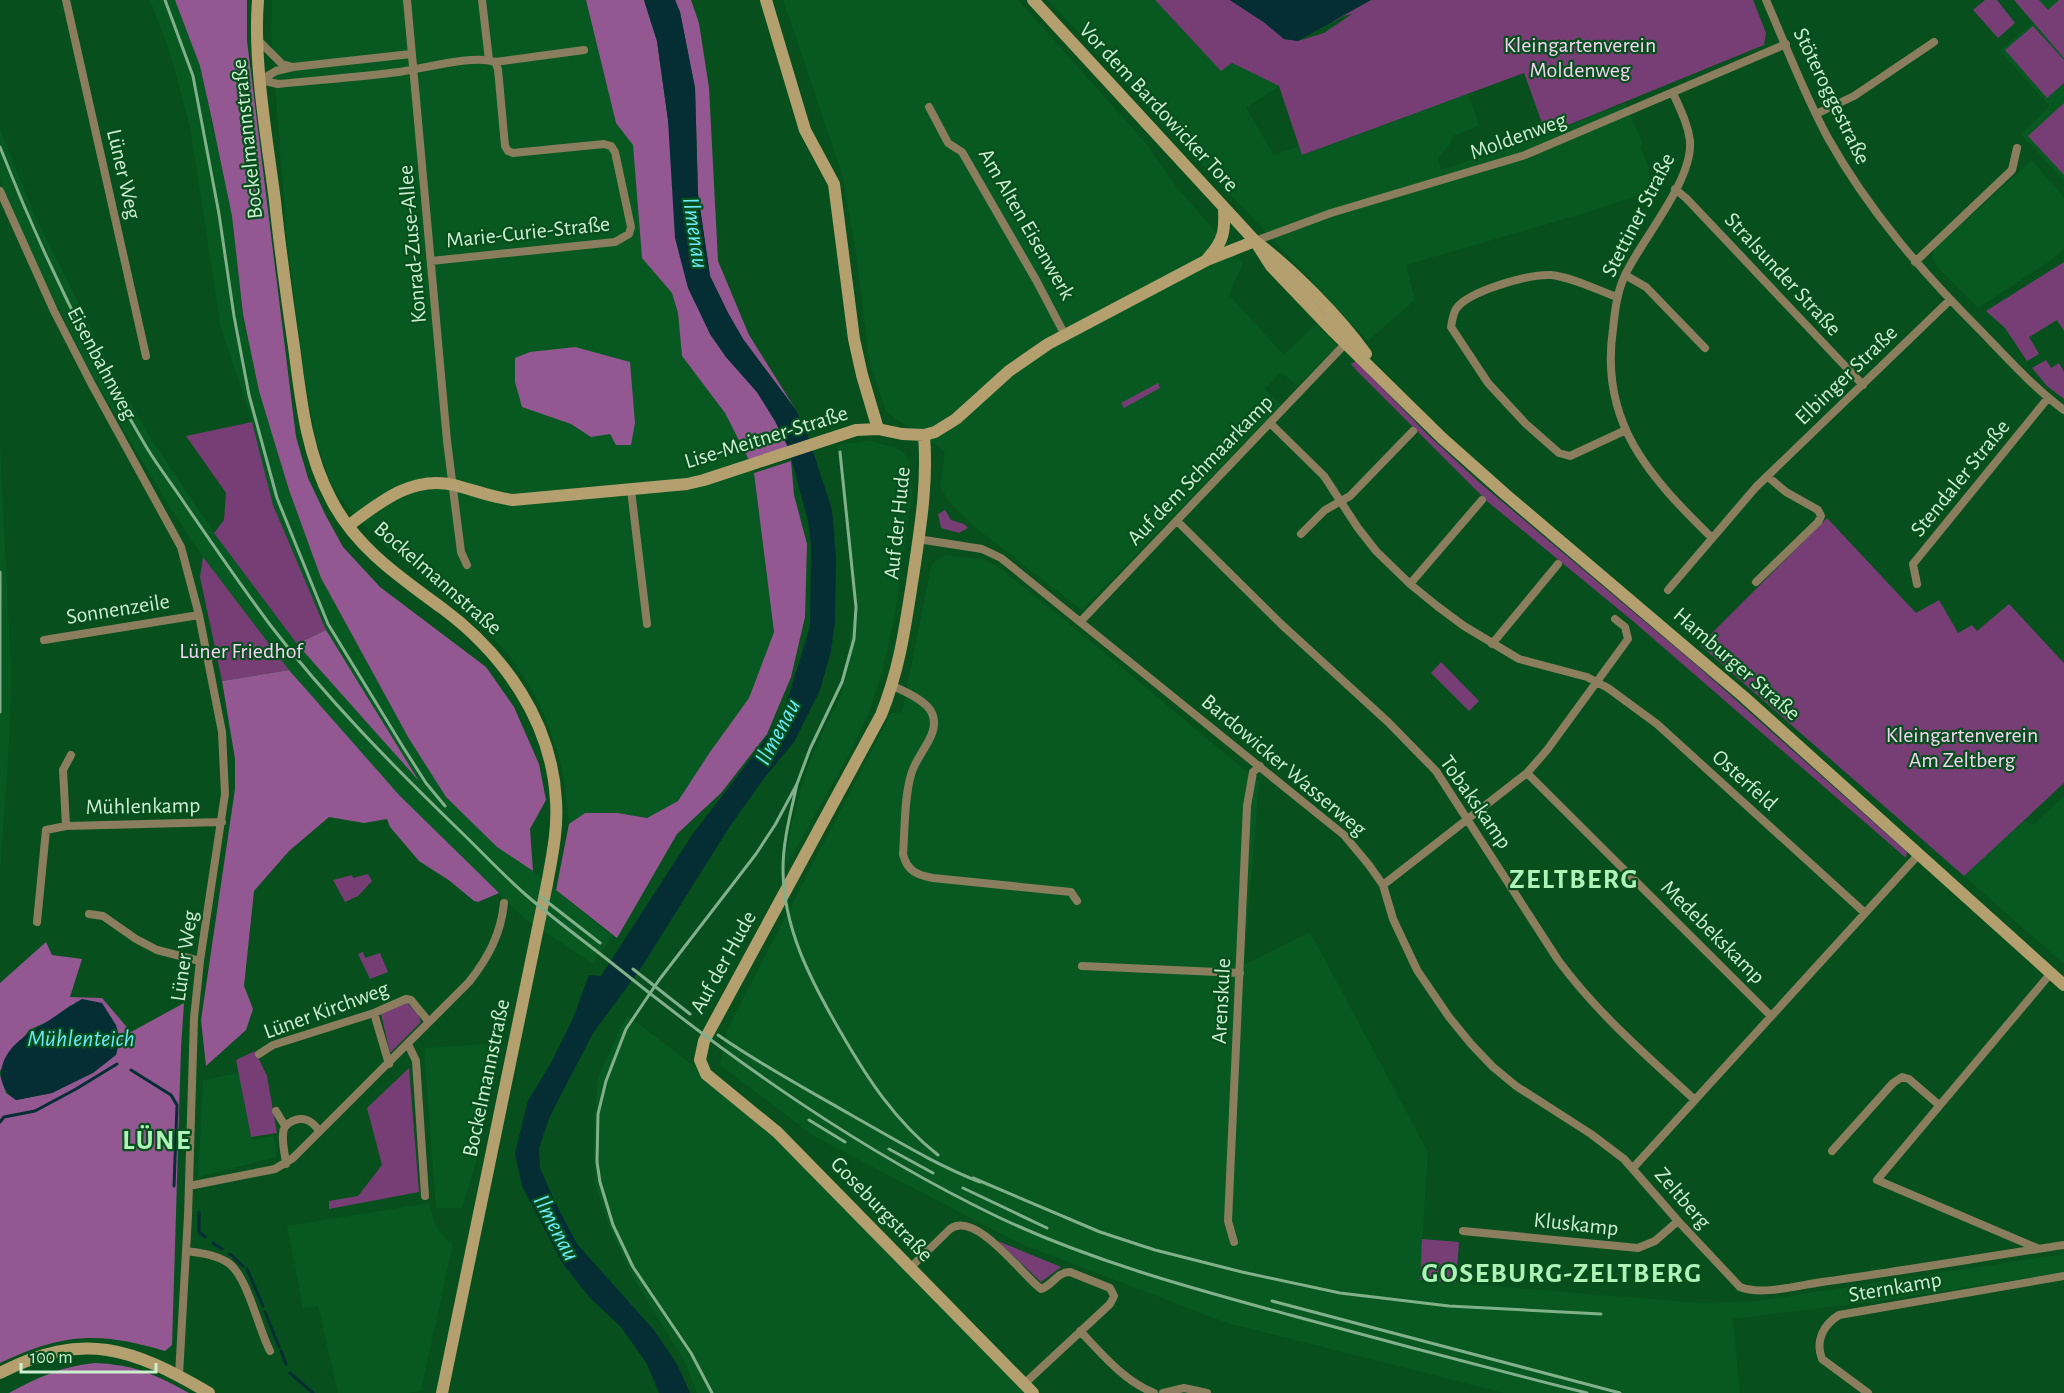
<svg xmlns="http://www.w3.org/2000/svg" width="2064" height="1393" font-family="'Alegreya Sans',sans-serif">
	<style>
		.built { fill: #075921 }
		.green { fill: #763e75 }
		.forest { fill: #935892 }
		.water { fill: #042e33 }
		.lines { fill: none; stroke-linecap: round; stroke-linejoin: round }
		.stream { stroke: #042e33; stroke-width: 3 }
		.street { stroke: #8b7e5f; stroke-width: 8 }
		.secondary { stroke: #b49f6e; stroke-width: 12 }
		.rail { stroke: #81b08b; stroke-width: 3 }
		.labels { text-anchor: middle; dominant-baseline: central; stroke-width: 4.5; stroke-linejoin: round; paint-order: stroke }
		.park-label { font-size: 22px; fill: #f6d4f4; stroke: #074f1d }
		.street-label { font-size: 22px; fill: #ceeed1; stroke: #074f1d }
		.water-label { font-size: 24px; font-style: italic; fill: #6ce8f9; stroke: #074f1d }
		.district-label { font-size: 28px; font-weight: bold; letter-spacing: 1.5px; fill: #b0f3b8; stroke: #074f1d }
	</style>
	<rect width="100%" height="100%" fill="#074f1d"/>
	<path class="built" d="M150,0H175L200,66L232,216L243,314L321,578L408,737L497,847L533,871L612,936L593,964L525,919L445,842L399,795L289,670L203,557L169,506L127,436L90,371L42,275L0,181V129L35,216L113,373L153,442L214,533L297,644L417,778L326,630L273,505L252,422L221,328L190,127L170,53Z
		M272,0H586L616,123L633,145L642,258L672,293L678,313L682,356L725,413L749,460L754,473L774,632L749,698L710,752L678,801L647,818L617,813H585L569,824L565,788L559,755L543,712L532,689L509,655L487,631L450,597L383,544L338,496L331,484L316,441L304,375L287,239L271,34Z
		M783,0H1018L1144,141L1178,189L1243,263L1229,295L1284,355L1316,324L1338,346L1297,386L1281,372L1265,389L1281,405L1082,610L976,528L950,503L940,486L945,451L886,412L869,359L856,253L842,174Z
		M1048,0H1155L1221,70L1232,63L1279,86L1246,108L1274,155L1299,146L1302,155L1468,93L1479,126L1453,136L1450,144L1438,158L1441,170L1546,134L1625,103L1643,144L1640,146L1648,167L1651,191L1585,213L1406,265L1415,300L1368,341Z
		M2014,0H2064V181L2021,134L2050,106L2000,51L2033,23Z
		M2032,160L2064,198V248L2053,259L1978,308L1938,268L1932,258L1934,249Z
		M869,441L894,447L904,453L909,460L911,475L912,493L895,614L883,669L870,710L851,751L786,866V854L791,825L806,772L821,735L841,696L855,608L837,445Z
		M0,443L11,671L10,729L0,873Z
		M947,555L982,559L996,565L1077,630L1259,782L1244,965L1310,932L1428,1152L1420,1280L1701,1303L1756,1301L2064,1254V1272L1886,1300L1733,1319L1740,1393H1504L1227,1323L1021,1244L815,1137L720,1065L727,1030L891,713L902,712L931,567L936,560Z
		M2064,796V964L1964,876L2023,821L2034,824Z
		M627,1015L796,1144L1035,1393H697L685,1362L635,1281L613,1236L596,1188L593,1149L598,1077Z
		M499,1043L479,1152L462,1208H436L424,1048Z
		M239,1073L251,1140L273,1136L277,1150L276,1157L198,1177L203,1080Z
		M429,1203L436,1227L449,1242L453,1243L421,1391L408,1393H338L318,1306L303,1308L287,1226Z"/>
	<path class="green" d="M1155,0H1230L1265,23L1284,39L1298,41L1324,33L1352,14L1343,16L1332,23L1340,16L1371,0H1753L1766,33L1764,45L1546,134L1524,73L1302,155L1279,86L1232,63L1221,71Z
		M1985,0H1997L2015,23L1998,38L1973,10Z
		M2014,0H2039L2048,10L2059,0H2064V58Z
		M2033,26L2064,60V83L2047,98L2005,50Z
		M2064,103V175L2028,136Z
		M2064,262V331L2057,320L2029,337L2039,354L2027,361L2005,328L1986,311Z
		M2046,360L2051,368L2059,363L2064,372V399L2047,386L2032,368Z
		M1356,361L1427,434L1480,483L1694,663L1907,852L1906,858L1634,622L1488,502L1355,369L1351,364Z
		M1158,383L1160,388L1124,408L1121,403Z
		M252,422L273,505L326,630L297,644L214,533L224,520L226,493L186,436Z
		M945,510L951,520L964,524L968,528L959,533L941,528L938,514Z
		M1827,518L1916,613L1939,600L1958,633L1972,625L1977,631L2009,604L2064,663V783L1964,876L1700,645Z
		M203,557L289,670L222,681L200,577Z
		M1441,662L1479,701L1469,711L1431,673Z
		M368,874L372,881L358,896L345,902L333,880L352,875L353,878Z
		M363,952L365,958L380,953L388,972L370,979L358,954Z
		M406,1002L418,1014L421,1022L390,1053L381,1014Z
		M255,1051L267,1076L277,1133L251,1137L236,1060Z
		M409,1068L419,1192L329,1209V1201L358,1196L382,1165L367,1108Z
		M1422,1239L1459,1242L1456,1283L1420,1280Z
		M998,1241L1061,1267L1041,1282Z"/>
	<path class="forest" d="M175,0H247V41L296,437L308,478L326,516L343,547L380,587L486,667L514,707L539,764L546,800L530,829L533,871L497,847L446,797L408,737L321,578L289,490L259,391L243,314L232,216L212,120L200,66Z
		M586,0H644L657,41L668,120L710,334L726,357L757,392L775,421L788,447L749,460L725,413L682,356L678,313L672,293L642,258L633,145L616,123Z
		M675,0H691L699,23L709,88L718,261L749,335L796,410L743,339L728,313L710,276L698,194L695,88L680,12Z
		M575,347L630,362L635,423L631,445H616L610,434L591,437L571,424L522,407L515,382V358L530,352Z
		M791,461L794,495L807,544L805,617L791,677L767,734L721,793L677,834L617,938L556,890L569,824L585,813H617L647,818L678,801L710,752L749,698L774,632L754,473Z
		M326,630L419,781L297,644Z
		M289,670L399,795L499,893L478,902L474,901L450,881L419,861L390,827L387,819L364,823L329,817L289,851L254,891L244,986L253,1009L246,1030L206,1066L201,1020L235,789V759L222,681Z
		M46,942L52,955L82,959L70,997L102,998L131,1032L184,1003L181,1048L172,1345L165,1351C99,1331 62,1333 0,1363V1075L6,1093L16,1100L52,1093L68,1084L71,1005L49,1021L29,1030L0,1071V983Z
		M95,1363C136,1365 154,1374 189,1393H9C38,1377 63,1366 95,1363Z"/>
	<path class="water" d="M644,0H675L680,12L695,88L698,194L710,276L728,313L743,339L796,410L809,439L832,510L836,559L835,621L831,651L820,690L794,742L765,777L730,826L641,968L593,1033L550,1116L539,1148L540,1168L554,1200L577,1244L653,1329L677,1364L690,1393H659L647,1364L621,1327L589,1297L563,1264L522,1186L515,1153L528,1101L552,1061L574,1016L589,975L601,976L692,835L769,735L784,710L810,627L811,545L808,521L788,447L775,421L757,392L726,357L710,334L688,288L675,238L668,120L657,41Z
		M1230,0H1371L1298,41L1284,39L1265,23Z
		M82,999L102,1003L116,1025L120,1040L116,1055L93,1073L52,1093L16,1100C7,1093 4,1089 1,1078C0,1046 32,1032 51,1019C62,1012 71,1005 82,999Z"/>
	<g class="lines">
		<path class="stream" d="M131,1070L171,1095L177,1105L174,1186
			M0,1122L4,1117L35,1111L76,1089L117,1064
			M199,1212V1232L205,1237
			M213,1243L222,1249
			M230,1254L243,1266
			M247,1269L263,1306
			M265,1312L279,1347
			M281,1351L286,1364
			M290,1373L313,1393"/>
		<path class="street" d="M66,0L146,356
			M407,0L447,441L461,552L467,565
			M482,0L489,60
			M1766,0C1786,46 1804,94 1828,138C1869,211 1922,272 1981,331C2007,358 2033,387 2064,410
			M258,40L282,64L293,67
			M261,80L278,84C318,80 359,77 399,72C422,69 474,54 495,62L584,50
			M261,80L276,71L293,67L411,54
			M1673,93C1680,109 1688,124 1690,141C1693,181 1642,239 1625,275C1617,292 1615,310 1613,329C1599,423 1650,477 1712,538
			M929,107L948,143L962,152L1036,280L1065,335
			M1816,114L1854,96L1934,42
			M1675,189L1686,198L1863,385
			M0,191L54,311L91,383L181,547L199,615L222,732L225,794L200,961L194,1018L188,1216L179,1375
			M1255,241L1331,213L1525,155L1786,44
			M431,261L615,242L629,234L631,227L615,152L611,146L604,144L513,153L508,151L505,146L498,69L495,62
			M1915,262L2012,170L2017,148
			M1625,275L1646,287L1705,348
			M1617,297C1597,290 1572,277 1551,275C1529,274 1468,291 1456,309C1453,314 1452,321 1451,327L1488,383L1526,424L1559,453L1570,456L1626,430
			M1270,423L1324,476L1358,528L1376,551L1410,584L1437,606L1464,626L1519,659L1587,677L1608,688L1657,724L1865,913
			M631,490L647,624
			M1177,521L1281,624L1388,722L1436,771L1558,960C1597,1013 1647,1056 1695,1100
			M1301,534L1325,510L1350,496L1413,431
			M918,539L982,549L1001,558L1344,835L1369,865L1383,885L1393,919L1417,970L1449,1017L1471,1044L1493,1067L1516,1086L1591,1134L1624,1159L1678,1221L1740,1287C1762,1296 1799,1285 1822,1282C1903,1271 1983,1257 2064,1245
			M1756,582L1818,522L1821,516L1818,510L1786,492L1767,476
			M1410,584L1482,500
			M1917,584L1913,564L2048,398
			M1668,590L1756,487L1950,300
			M1081,621L1346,343
			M44,640L199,615
			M1492,644L1558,564
			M893,686C918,698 947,709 928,742C922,753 914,763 911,775C904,798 905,830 903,854C907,871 917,875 933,878L1071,892L1077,901
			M1527,773L1771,1016
			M66,826L63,770L71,755
			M1383,885L1527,773L1547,750L1628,639L1625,627L1615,619
			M89,914L103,916L136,939L157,950L200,961
			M37,922L46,830L66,826L222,822
			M1082,966L1240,973
			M374,1013L389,1064
			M408,1044L416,1061L425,1196
			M259,1054L273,1045L374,1013L406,999L411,1000L429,1022
			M276,1111L285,1126
			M1832,1151L1893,1083L1902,1077L1909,1079L1939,1105
			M286,1164C285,1154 282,1143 283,1134C283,1122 299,1116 309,1121C313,1123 317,1128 320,1131
			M1633,1168L1919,854
			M189,1186L275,1169L293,1158L469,982C488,958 501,934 504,903
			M1463,1231L1638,1248L1655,1241L1678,1221
			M1234,1242L1228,1221L1247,806L1253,772L1260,766
			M2037,1248L1877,1180L2051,973
			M186,1251C200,1253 214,1254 227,1262C247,1274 258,1328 270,1351
			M910,1268L950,1229C976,1210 1022,1275 1041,1289C1053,1285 1057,1272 1070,1272L1110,1288L1114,1296L1110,1304L1024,1384
			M1080,1331C1103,1355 1123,1380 1154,1393
			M1163,1393L1184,1388L1207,1393
			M1868,1393L1822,1359C1815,1341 1823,1325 1839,1315L2064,1276"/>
		<path class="secondary" d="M258,0C253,62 267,138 275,201C280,250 287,299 294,347C301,400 306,452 331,499C355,547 401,578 442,608C504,654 552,722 556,801C558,829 552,857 547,884L442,1393
			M766,0L805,130L834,184L854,339L862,375L878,429
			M1033,0L1255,241C1292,269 1339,316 1366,354
			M1255,241L1271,266L1334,332L1442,438L1505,494L1744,697L2064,985
			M1208,258C1224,241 1225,231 1224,208
			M924,435C928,485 920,529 913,577C905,627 900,668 881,715L704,1041L700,1060L706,1074L777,1132L1033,1393
			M348,526C380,502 412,475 454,485C474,490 493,498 513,500L687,484L704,480L856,430L878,429L902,434L924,435L935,432L956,419L1009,371L1048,344L1207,260L1255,241
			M0,1373C84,1330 132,1348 209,1393"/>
		<path class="rail" d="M165,0L193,76L219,214L234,316L249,395L277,498L328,624L403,747L426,783L445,806
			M0,147C40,249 88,349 144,443C156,464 172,484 185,504C213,545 241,586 271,626C327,699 392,765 458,829C481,851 502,874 526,895C556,921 587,943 618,968C736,1063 861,1151 998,1217C1091,1261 1191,1288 1290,1315C1389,1342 1488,1368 1587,1393
			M0,572V712
			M797,784C791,812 783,840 783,869C783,928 811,981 840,1031C867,1078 895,1121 938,1155
			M541,897L600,943
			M633,969L690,1014
			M718,1035C761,1065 808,1090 853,1116C894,1139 936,1165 980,1182
			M809,1120L845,1142
			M889,1149L933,1173
			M973,1178L1100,1232L1155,1250L1242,1272L1340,1293L1449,1306L1601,1314
			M963,1188L1047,1228
			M1272,1301L1620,1393
			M712,1393L691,1353L633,1267L613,1225L600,1182L597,1162L598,1114L606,1081L626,1029L659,980L756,854L775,825L797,784L810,749L842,682L854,639L856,607L840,452"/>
	</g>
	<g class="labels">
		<g class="park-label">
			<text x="1580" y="45">Kleingartenverein<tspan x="1580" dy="25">Moldenweg</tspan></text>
			<text x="241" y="651">Lüner Friedhof</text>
			<text x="1962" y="735">Kleingartenverein<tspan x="1962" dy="25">Am Zeltberg</tspan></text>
		</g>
		<g class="street-label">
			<text transform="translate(1832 96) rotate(64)">Stöteroggestraße</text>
			<text transform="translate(1159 107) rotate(47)">Vor dem Bardowicker Tore</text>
			<text transform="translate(1518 136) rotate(-20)">Moldenweg</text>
			<text transform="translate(247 139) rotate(-96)">Bockelmannstraße</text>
			<text transform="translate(124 174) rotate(77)">Lüner Weg</text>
			<text transform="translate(1638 215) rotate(-63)">Stettiner Straße</text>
			<text transform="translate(1027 224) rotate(60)">Am Alten Eisenwerk</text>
			<text transform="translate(528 232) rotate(-6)">Marie-Curie-Straße</text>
			<text transform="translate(412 244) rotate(-95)">Konrad-Zuse-Allee</text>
			<text transform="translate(1783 274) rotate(47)">Stralsunder Straße</text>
			<text transform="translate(102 363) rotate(62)">Eisenbahnweg</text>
			<text transform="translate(1846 375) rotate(-44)">Elbinger Straße</text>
			<text transform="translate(766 437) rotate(-17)">Lise-Meitner-Straße</text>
			<text transform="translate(1200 470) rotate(-46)">Auf dem Schmaarkamp</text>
			<text transform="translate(1960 478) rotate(-51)">Stendaler Straße</text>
			<text transform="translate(897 523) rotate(-84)">Auf der Hude</text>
			<text transform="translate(438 578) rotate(41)">Bockelmannstraße</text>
			<text transform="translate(118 609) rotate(-9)">Sonnenzeile</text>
			<text transform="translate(1737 664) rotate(41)">Hamburger Straße</text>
			<text transform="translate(1284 765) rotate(40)">Bardowicker Wasserweg</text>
			<text transform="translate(1745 780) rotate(42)">Osterfeld</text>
			<text transform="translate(1476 802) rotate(55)">Tobakskamp</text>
			<text transform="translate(143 806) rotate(-1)">Mühlenkamp</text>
			<text transform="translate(1713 932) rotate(45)">Medebekskamp</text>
			<text transform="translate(184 956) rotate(-82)">Lüner Weg</text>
			<text transform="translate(723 962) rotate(-61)">Auf der Hude</text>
			<text transform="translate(1221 1001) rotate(-87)">Arenskule</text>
			<text transform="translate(326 1010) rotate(-20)">Lüner Kirchweg</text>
			<text transform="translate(486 1078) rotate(-78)">Bockelmannstraße</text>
			<text transform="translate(1683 1198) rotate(49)">Zeltberg</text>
			<text transform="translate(882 1209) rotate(46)">Goseburgstraße</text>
			<text transform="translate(1576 1224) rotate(6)">Kluskamp</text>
			<text transform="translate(1895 1287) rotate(-10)">Sternkamp</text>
		</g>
		<g class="water-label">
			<text transform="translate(695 233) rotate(82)">Ilmenau</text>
			<text transform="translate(778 732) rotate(-62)">Ilmenau</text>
			<text x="81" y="1039">Mühlenteich</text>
			<text transform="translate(556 1228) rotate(62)">Ilmenau</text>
		</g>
		<g class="district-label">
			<text x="1574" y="880">ZELTBERG</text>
			<text x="157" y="1141">LÜNE</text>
			<text x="1562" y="1274">GOSEBURG-ZELTBERG</text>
		</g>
	</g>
	<path d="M21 1363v9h135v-9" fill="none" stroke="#ceeed1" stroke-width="3"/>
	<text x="30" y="1363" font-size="18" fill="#ceeed1" stroke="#074f1d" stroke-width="4.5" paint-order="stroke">100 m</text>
</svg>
